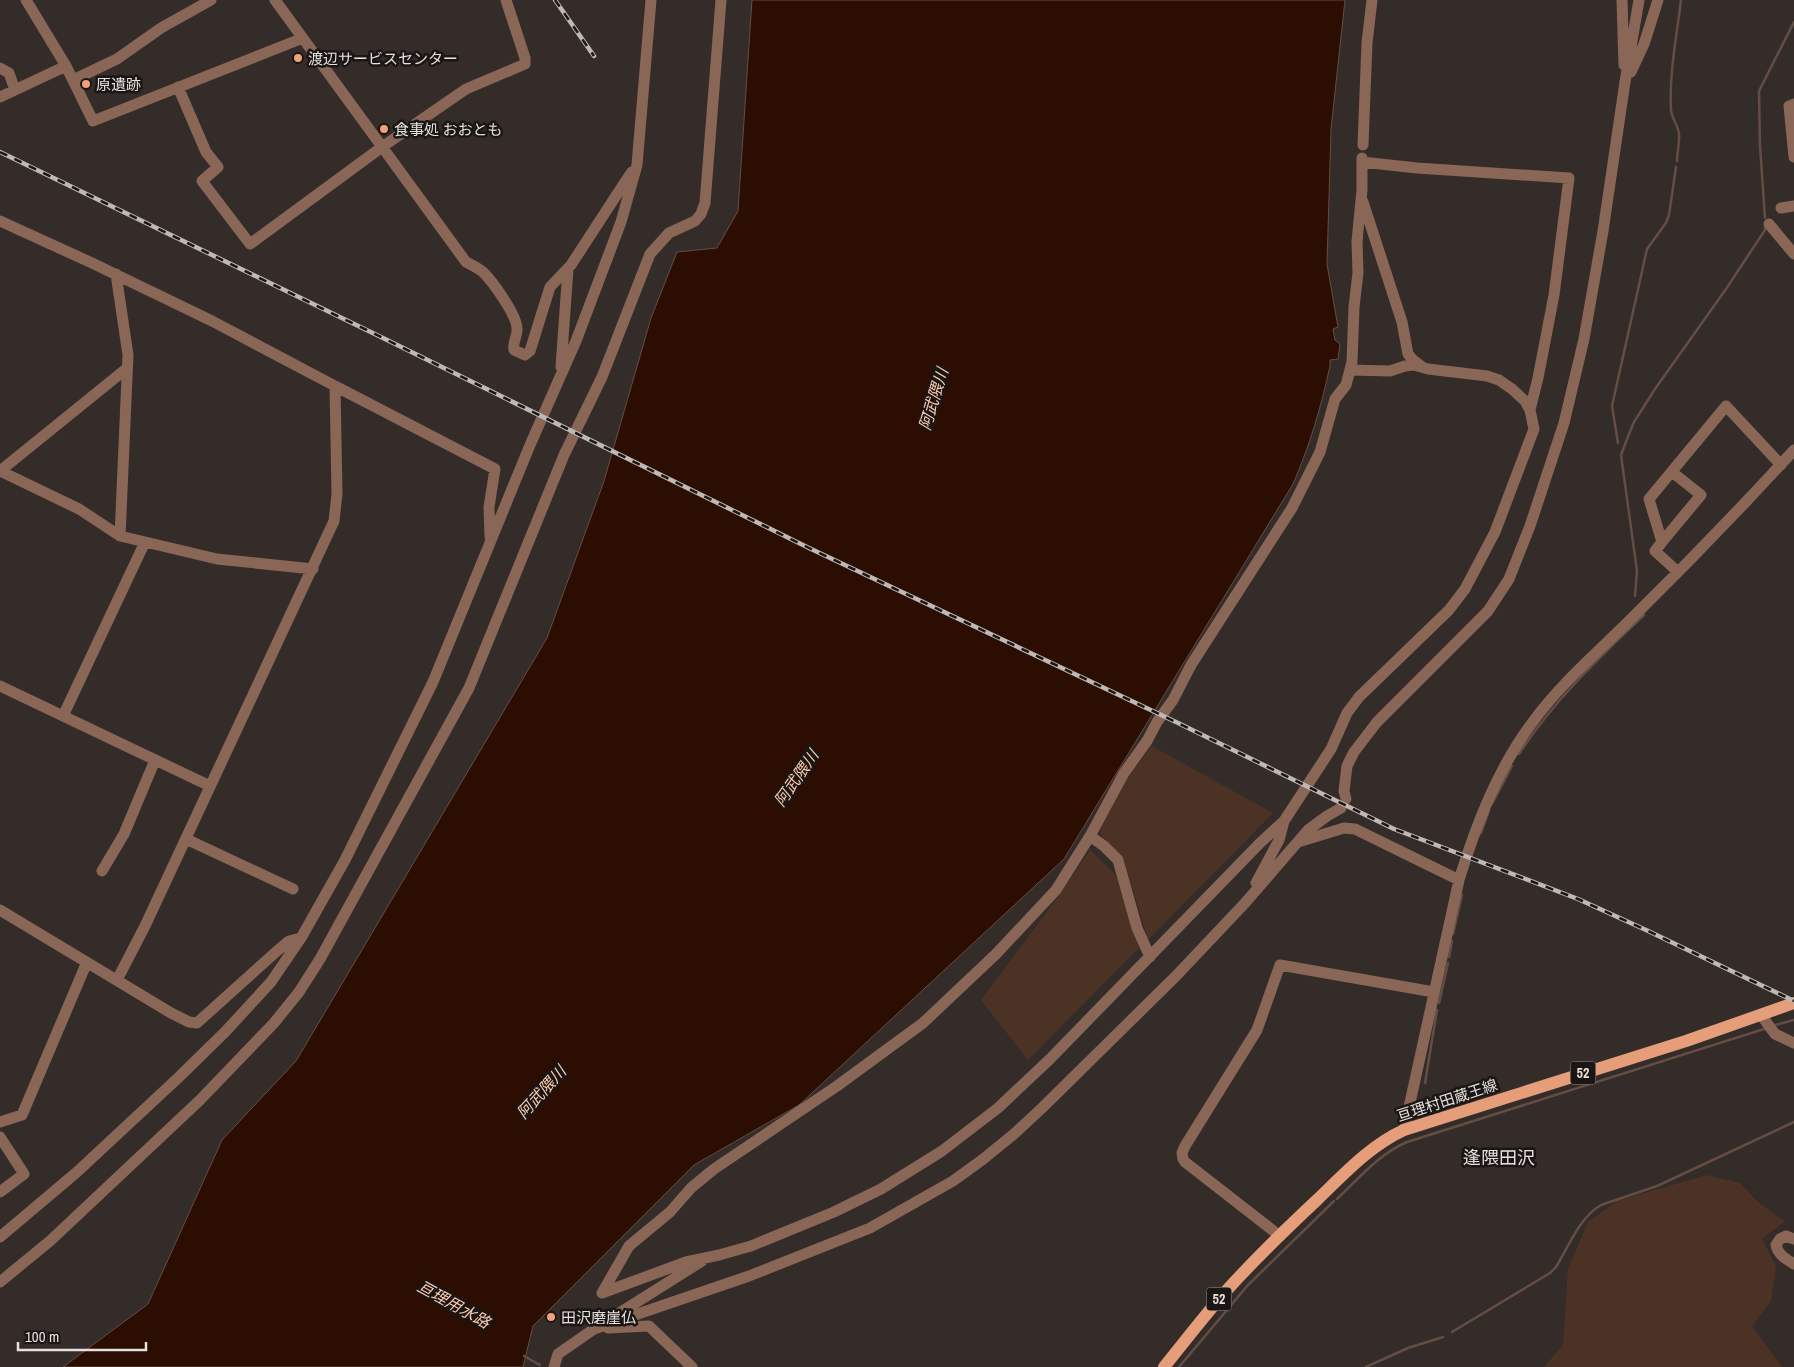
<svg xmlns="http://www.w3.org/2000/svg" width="1794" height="1367" font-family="'Archivo Narrow','Noto Sans JP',sans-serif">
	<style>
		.green { fill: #4c3225 }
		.water { fill: #2c0d01; stroke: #644d44 }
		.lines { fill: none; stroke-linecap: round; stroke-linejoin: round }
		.stream { stroke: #644d44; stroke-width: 2.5 }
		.minor { stroke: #8a6656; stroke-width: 11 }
		.major { stroke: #e59d7a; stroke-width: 12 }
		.rail-casing { stroke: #beb8b6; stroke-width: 4.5 }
		.rail { stroke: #191614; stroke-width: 2.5; stroke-dasharray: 8; stroke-linecap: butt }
		.poi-dot { fill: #f1a17b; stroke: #191614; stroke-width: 2 }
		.labels { text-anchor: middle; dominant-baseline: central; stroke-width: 5; stroke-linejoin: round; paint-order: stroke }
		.shield { fill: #191614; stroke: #a8a4a2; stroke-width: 1 }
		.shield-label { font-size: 14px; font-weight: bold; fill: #e6e1df }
		.poi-label { font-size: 15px; fill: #e6e1df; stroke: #191614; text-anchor: start }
		.street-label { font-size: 15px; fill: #e6e1df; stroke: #191614 }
		.water-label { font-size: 16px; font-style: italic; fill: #ffcab1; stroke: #191614 }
		.quarter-label { font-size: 18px; fill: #e6e1df; stroke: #191614 }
	</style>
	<rect width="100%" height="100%" fill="#342c29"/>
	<path class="green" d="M1152,746L1273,813L1148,940L1124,860L1100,834V829L1129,775Z
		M1090,850L1116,875L1139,948L1028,1060L981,1000L1058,897Z
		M1707,1175L1740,1183L1760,1204L1785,1221L1762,1239L1776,1266L1771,1301L1752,1326L1782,1367H1544L1563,1345L1568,1269L1588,1222L1617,1201Z"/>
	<path class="water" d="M752,0H1345L1331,129L1327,264L1338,327L1333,329L1335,340L1340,344L1338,359L1330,360V366C1321,407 1310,445 1293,484L1064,859L799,1105L694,1165L533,1326L523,1367H63L148,1304L222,1140L296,1061L547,638L604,481L651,318L677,252L717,248L738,211Z"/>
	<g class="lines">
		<path class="stream" d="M1677,161C1677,152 1680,142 1679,134C1678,124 1671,118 1671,109C1669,73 1677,35 1681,0
			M1765,218L1760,146L1759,91L1794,22
			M1618,443L1612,406L1647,249L1666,223L1669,215L1676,167
			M1635,596L1637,571L1621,455L1629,434L1634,422L1655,389L1726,289L1765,230V227
			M1519,754C1554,700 1598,659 1644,615
			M1492,804L1512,766
			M1481,833L1489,811
			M1453,934L1462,895
			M1449,957L1452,941
			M1439,1003L1448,963
			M1775,1025L1794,1020
			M1425,1083L1437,1010
			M1418,1117L1421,1101
			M1337,1199C1359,1178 1379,1154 1407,1142L1764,1029
			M1452,1332L1550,1273L1556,1267C1569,1246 1579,1218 1601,1205L1657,1186L1794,1122
			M524,1356L540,1365
			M1179,1367L1248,1285L1334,1201
			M1366,1367L1408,1348L1443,1337"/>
		<path class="minor" d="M26,0L66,66L93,121L303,38
			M275,0L466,262C472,265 478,268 483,272C493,282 516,314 517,328C518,336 512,342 514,350L525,355L530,351L550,287L571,265L625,182L632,172
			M1622,0L1624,65
			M0,68L9,73L15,90
			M1631,72L1644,44L1658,0
			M73,80L117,59L161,28L211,0
			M178,87L206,152L218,167L202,181L250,244L382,147L466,89L525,64V58L506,0
			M0,97L66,66
			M1794,104L1789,106L1794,157
			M1363,145L1367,43L1372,0
			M1362,162L1417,168L1569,178L1554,295L1538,378L1530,410
			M1363,202L1402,322L1408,354L1413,360L1421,366
			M1781,208L1794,206
			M0,221L92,263L212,321L335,386L337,494L334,521L145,926L117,980
			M1769,224L1794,254
			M116,274L128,355L120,536
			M561,367L568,269
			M335,386L495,469L489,507L490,537
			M0,471L79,509L120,536L217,559L313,569
			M0,471L126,369
			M1662,542L1701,495L1672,472
			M1678,572L1655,551L1662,542L1649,499L1726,406L1781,465
			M0,686L210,786
			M63,716L145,542
			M1346,799L1344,791L1347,766L1354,752L1377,722L1488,611L1509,579L1530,526L1564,423L1584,339L1603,231L1625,82L1639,0
			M1090,836L1104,846L1118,860L1137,928L1150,957
			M186,839L293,889
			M1298,842L1344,828L1355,829L1459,880
			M102,871L124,834L155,760
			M1256,883L1279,840L1284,821
			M0,910L171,1013L189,1022L197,1023L277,951L289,941L301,938
			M1761,1015L1775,1034L1794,1043
			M0,1122L22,1115L87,962
			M1404,1130L1459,880C1476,825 1497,770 1532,723C1560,684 1597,653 1631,619C1687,564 1741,508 1794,450
			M0,1137L24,1174L0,1192
			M1280,1236L1185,1162L1183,1159L1182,1153L1185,1146L1257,1030L1280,965L1434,992
			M0,1237L77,1172L179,1077L225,1032L271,982L301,938L345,860L433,682L530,445L576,341L621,222L637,165L651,0
			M1794,1239L1786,1236L1780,1239L1776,1245C1778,1255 1786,1259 1794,1264
			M0,1282L50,1241L200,1100L274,1023L299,992L320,959L469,688L564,455L602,377L650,254L669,233L695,221L701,214L705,203L721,0
			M602,1293L686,1262L719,1255L751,1246L834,1212L881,1189L942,1151L998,1108L1050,1059L1261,842L1284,821L1331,749L1347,713L1359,697L1449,610L1465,589L1495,532L1534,429L1530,410L1525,401L1512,389L1499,380L1487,376L1428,369L1414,365L1405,366L1390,371L1350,370
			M602,1293L629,1246L670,1212L691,1188L714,1169L837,1086L923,1023L996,954L1056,890L1090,836L1124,773L1147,741L1157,722L1173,700L1191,665L1292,508L1320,452L1335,399L1346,385L1352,362L1354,307L1358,273L1357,241L1362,190V158
			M608,1328L649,1326L692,1367
			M594,1329L749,1276L870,1228L953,1181L982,1160L1014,1134L1042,1108L1176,976L1245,903L1308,830L1327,816L1341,808
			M554,1367L558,1354L594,1329L702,1261"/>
		<path class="major" d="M1164,1367C1185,1341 1205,1315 1227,1290C1256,1258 1287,1228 1318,1199C1345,1173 1371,1145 1404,1130L1686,1041L1794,1003"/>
		<g class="rail-casing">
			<path id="rail" d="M555,0L594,56
				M0,152L383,338L809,548L1176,722L1394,829L1578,899L1646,930L1794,1001"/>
		</g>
		<use href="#rail" class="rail"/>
	</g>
	<g class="poi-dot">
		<circle cx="298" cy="58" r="5"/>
		<circle cx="86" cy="84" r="5"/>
		<circle cx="384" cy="129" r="5"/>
		<circle cx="551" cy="1317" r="5"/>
	</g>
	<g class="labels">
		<g class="shield">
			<rect x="1570.5" y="1061.5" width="25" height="23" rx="4"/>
			<rect x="1206.5" y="1287.5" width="25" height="23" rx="4"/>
		</g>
		<g class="shield-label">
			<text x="1583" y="1073">52</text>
			<text x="1219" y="1299">52</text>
		</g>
		<g class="poi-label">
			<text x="308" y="58">渡辺サービスセンター</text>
			<text x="96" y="84">原遺跡</text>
			<text x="394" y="129">食事処 おおとも</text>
			<text x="561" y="1317">田沢磨崖仏</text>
		</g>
		<g class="street-label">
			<text transform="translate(1447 1100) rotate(-18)">亘理村田蔵王線</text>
		</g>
		<g class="water-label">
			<text transform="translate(933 399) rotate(-73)">阿武隈川</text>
			<text transform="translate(796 778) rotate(-55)">阿武隈川</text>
			<text transform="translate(541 1092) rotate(-48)">阿武隈川</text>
			<text transform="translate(454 1304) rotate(29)">亘理用水路</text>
		</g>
		<g class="quarter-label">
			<text x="1499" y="1157">逢隈田沢</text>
		</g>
	</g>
	<path d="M18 1342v8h128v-8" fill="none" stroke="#e6e1df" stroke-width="2.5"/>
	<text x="25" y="1342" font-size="15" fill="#e6e1df" stroke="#191614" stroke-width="4" paint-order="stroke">100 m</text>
</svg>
